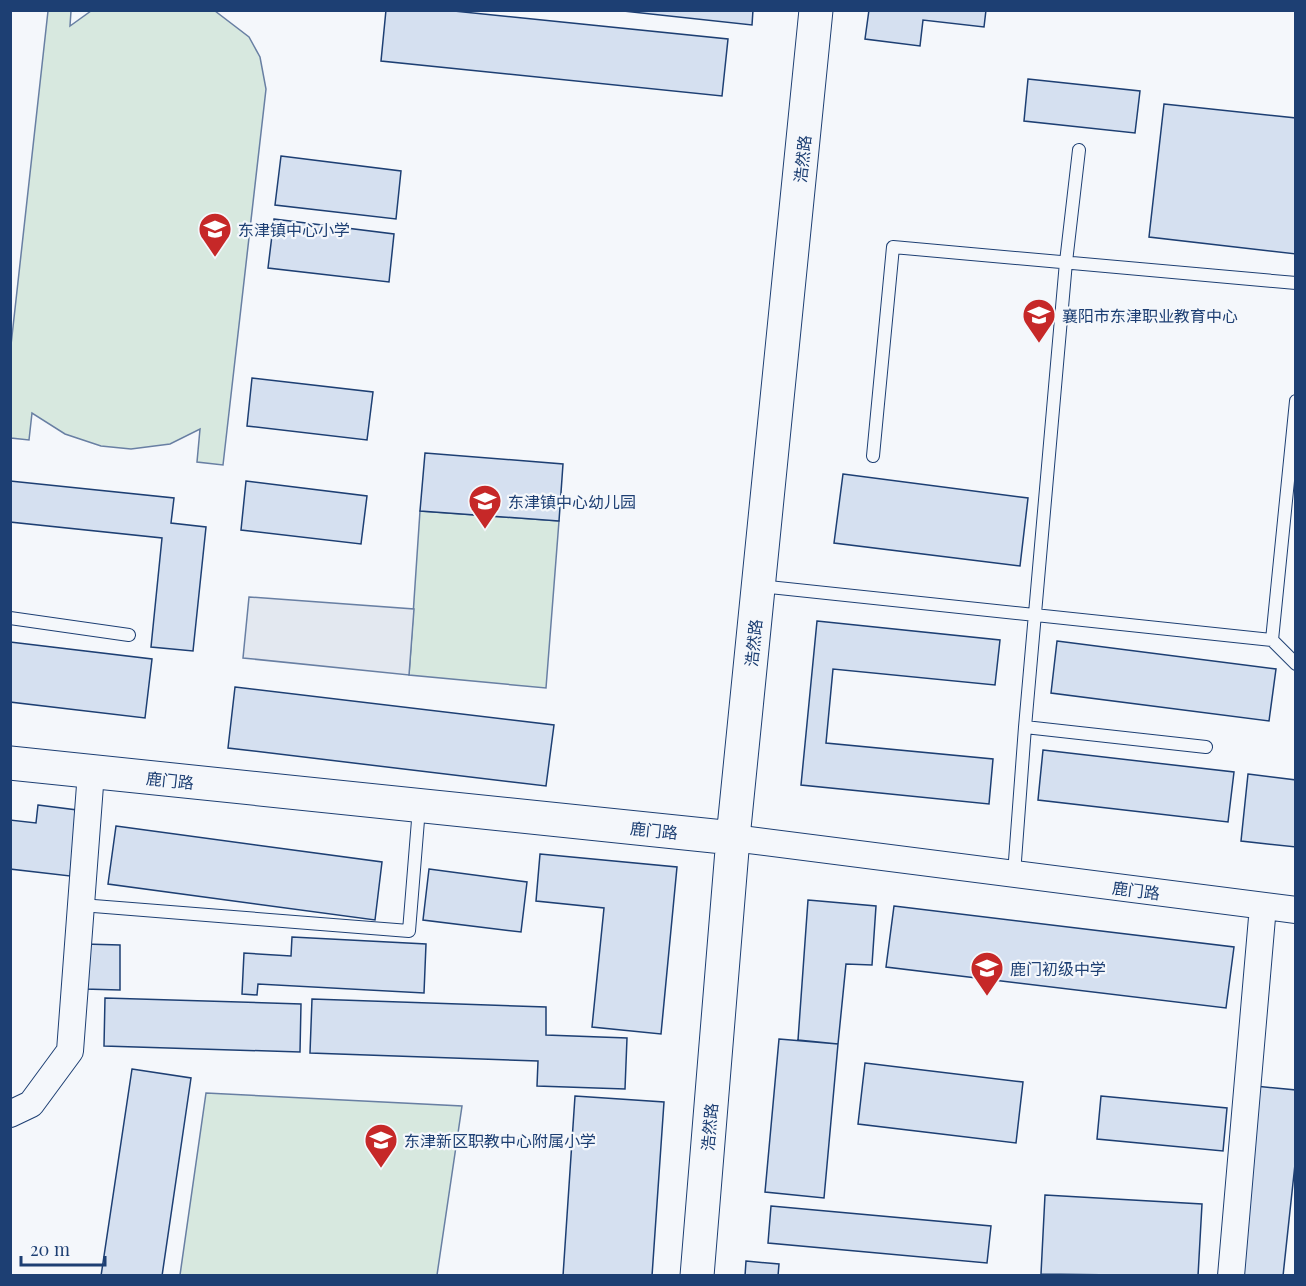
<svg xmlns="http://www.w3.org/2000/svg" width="1306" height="1286" font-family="'Playfair Display','Noto Sans SC',serif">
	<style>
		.green { fill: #d7e8df; stroke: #687fa3; stroke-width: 1.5 }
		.parking { fill: #e3e8f0; stroke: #687fa3; stroke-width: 1.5 }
		.building { fill: #d5e0f0; stroke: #1d3f73; stroke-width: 1.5 }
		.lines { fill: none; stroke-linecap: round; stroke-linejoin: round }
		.lane-casing { stroke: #1d3f73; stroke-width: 14 }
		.street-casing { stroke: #1d3f73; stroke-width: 28 }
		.secondary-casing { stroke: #1d3f73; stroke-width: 35 }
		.lane { stroke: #f4f7fb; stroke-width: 12 }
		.street { stroke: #f4f7fb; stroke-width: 26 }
		.secondary { stroke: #f4f7fb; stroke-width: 33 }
		.labels { text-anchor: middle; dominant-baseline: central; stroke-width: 4.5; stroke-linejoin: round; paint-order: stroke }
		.street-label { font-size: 16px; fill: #1d3f73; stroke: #f4f7fb }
		.poi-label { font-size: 16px; fill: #1d3f73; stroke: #f4f7fb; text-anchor: start }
	</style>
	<rect width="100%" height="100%" fill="#f4f7fb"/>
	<path class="green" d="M48,11H71L70,26L91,11H215L249,37L260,57L266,89L223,465L197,462L200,429L170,444L131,449L101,446L65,434L32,413L29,440L11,438V345Z
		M420,511L559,521L546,688L409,675Z
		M206,1093L462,1106L437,1275H180Z"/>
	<path class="parking" d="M249,597L414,609L409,675L243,658Z"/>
	<path class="building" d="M386,10H444L728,39L722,96L381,61Z
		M614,10H753L752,25Z
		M869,10H986L984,27L923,20L920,46L865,39Z
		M1028,79L1140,91L1135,133L1024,121Z
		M1164,104L1296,118V254L1149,237Z
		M281,156L401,171L396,219L275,205Z
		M274,219L394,234L389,282L268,268Z
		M252,378L373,392L367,440L247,426Z
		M425,453L563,464L559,521L420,511Z
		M843,474L1028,498L1020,566L834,543Z
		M10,481L174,498L171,523L206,527L193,651L151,647L162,538L10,522Z
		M246,481L367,496L361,544L241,530Z
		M817,621L1000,640L995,685L833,669L826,743L993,759L989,804L801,785Z
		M1057,641L1276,669L1269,721L1051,693Z
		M10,642L152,659L145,718L10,702Z
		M235,687L554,725L546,786L228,748Z
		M1043,750L1234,772L1228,822L1038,800Z
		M1248,774L1296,780V847L1241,841Z
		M38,805L77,810L70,876L10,869V820L36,823Z
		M116,826L382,862L375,920L108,884Z
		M540,854L677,867L661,1034L592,1027L604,908L536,901Z
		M429,869L527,882L521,932L423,920Z
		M808,900L876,906L872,965L846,964L838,1044L798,1040Z
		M894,906L1234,947L1226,1008L886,967Z
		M292,937L426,944L424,993L258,984L257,995L242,994L244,953L291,956Z
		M84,944L120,945V990L84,989Z
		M105,998L301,1004L300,1052L104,1046Z
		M312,999L546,1007V1035L627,1038L625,1089L537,1086L538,1061L310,1053Z
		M779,1039L838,1044L824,1198L765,1192Z
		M865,1063L1023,1082L1016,1143L858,1124Z
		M132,1069L191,1078L162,1276H101Z
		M1255,1086L1296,1090V1155L1283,1276H1237Z
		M575,1096L664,1102L652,1276H563Z
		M1101,1096L1227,1108L1223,1151L1097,1139Z
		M1045,1195L1202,1204L1198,1276L1041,1274Z
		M771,1206L991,1226L987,1263L768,1243Z
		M746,1261L779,1264L778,1276H745Z"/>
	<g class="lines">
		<g class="lane-casing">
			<path id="lane" d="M1079,150L1066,262L1025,727L1206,747
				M873,456L893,247L1296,283
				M760,586L1272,640L1296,401
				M10,618L129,635
				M1272,640L1296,664
				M1014,874L1025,727
				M81,905L409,931L419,808"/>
		</g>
		<g class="street-casing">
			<path id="street" d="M733,838L1296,910
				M10,1114L31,1104L70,1051L91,772
				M1231,1276L1263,906"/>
		</g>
		<g class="secondary-casing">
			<path id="secondary" d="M10,763L733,838
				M697,1276L733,838L816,10"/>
		</g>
		<use href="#lane" class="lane"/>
		<use href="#street" class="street"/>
		<use href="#secondary" class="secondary"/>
	</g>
	<defs>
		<g id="school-pin" transform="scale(1.725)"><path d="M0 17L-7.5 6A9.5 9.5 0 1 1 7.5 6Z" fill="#c62828" stroke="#f4f7fb"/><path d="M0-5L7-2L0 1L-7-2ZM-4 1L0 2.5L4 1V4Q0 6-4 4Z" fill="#fff"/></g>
		<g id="university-pin" transform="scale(1.725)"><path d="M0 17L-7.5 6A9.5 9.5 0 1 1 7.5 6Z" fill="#c62828" stroke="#f4f7fb"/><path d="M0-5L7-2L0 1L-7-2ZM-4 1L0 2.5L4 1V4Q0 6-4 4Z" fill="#fff"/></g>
	</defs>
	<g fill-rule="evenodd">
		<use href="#school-pin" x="215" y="229"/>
		<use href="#university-pin" x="1039" y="315"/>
		<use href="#school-pin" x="485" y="501"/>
		<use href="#school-pin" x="987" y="968"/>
		<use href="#school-pin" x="381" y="1140"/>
	</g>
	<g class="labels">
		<g class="street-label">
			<text transform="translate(802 159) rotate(-84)">浩然路</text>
			<text transform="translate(753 643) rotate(-84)">浩然路</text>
			<text transform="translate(170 780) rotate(6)">鹿门路</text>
			<text transform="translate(654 830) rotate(6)">鹿门路</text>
			<text transform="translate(1136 890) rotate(7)">鹿门路</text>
			<text transform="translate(709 1127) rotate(-85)">浩然路</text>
		</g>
		<g class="poi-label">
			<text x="238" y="229">东津镇中心小学</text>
			<text x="1062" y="315">襄阳市东津职业教育中心</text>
			<text x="508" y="501">东津镇中心幼儿园</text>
			<text x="1010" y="968">鹿门初级中学</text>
			<text x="404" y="1140">东津新区职教中心附属小学</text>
		</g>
	</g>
	<rect width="1306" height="1286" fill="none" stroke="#1d3f73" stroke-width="24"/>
	<path d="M21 1256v9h84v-9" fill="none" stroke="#1d3f73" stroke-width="3"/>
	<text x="30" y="1256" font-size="18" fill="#1d3f73" stroke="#f4f7fb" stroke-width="4.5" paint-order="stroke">20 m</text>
</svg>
